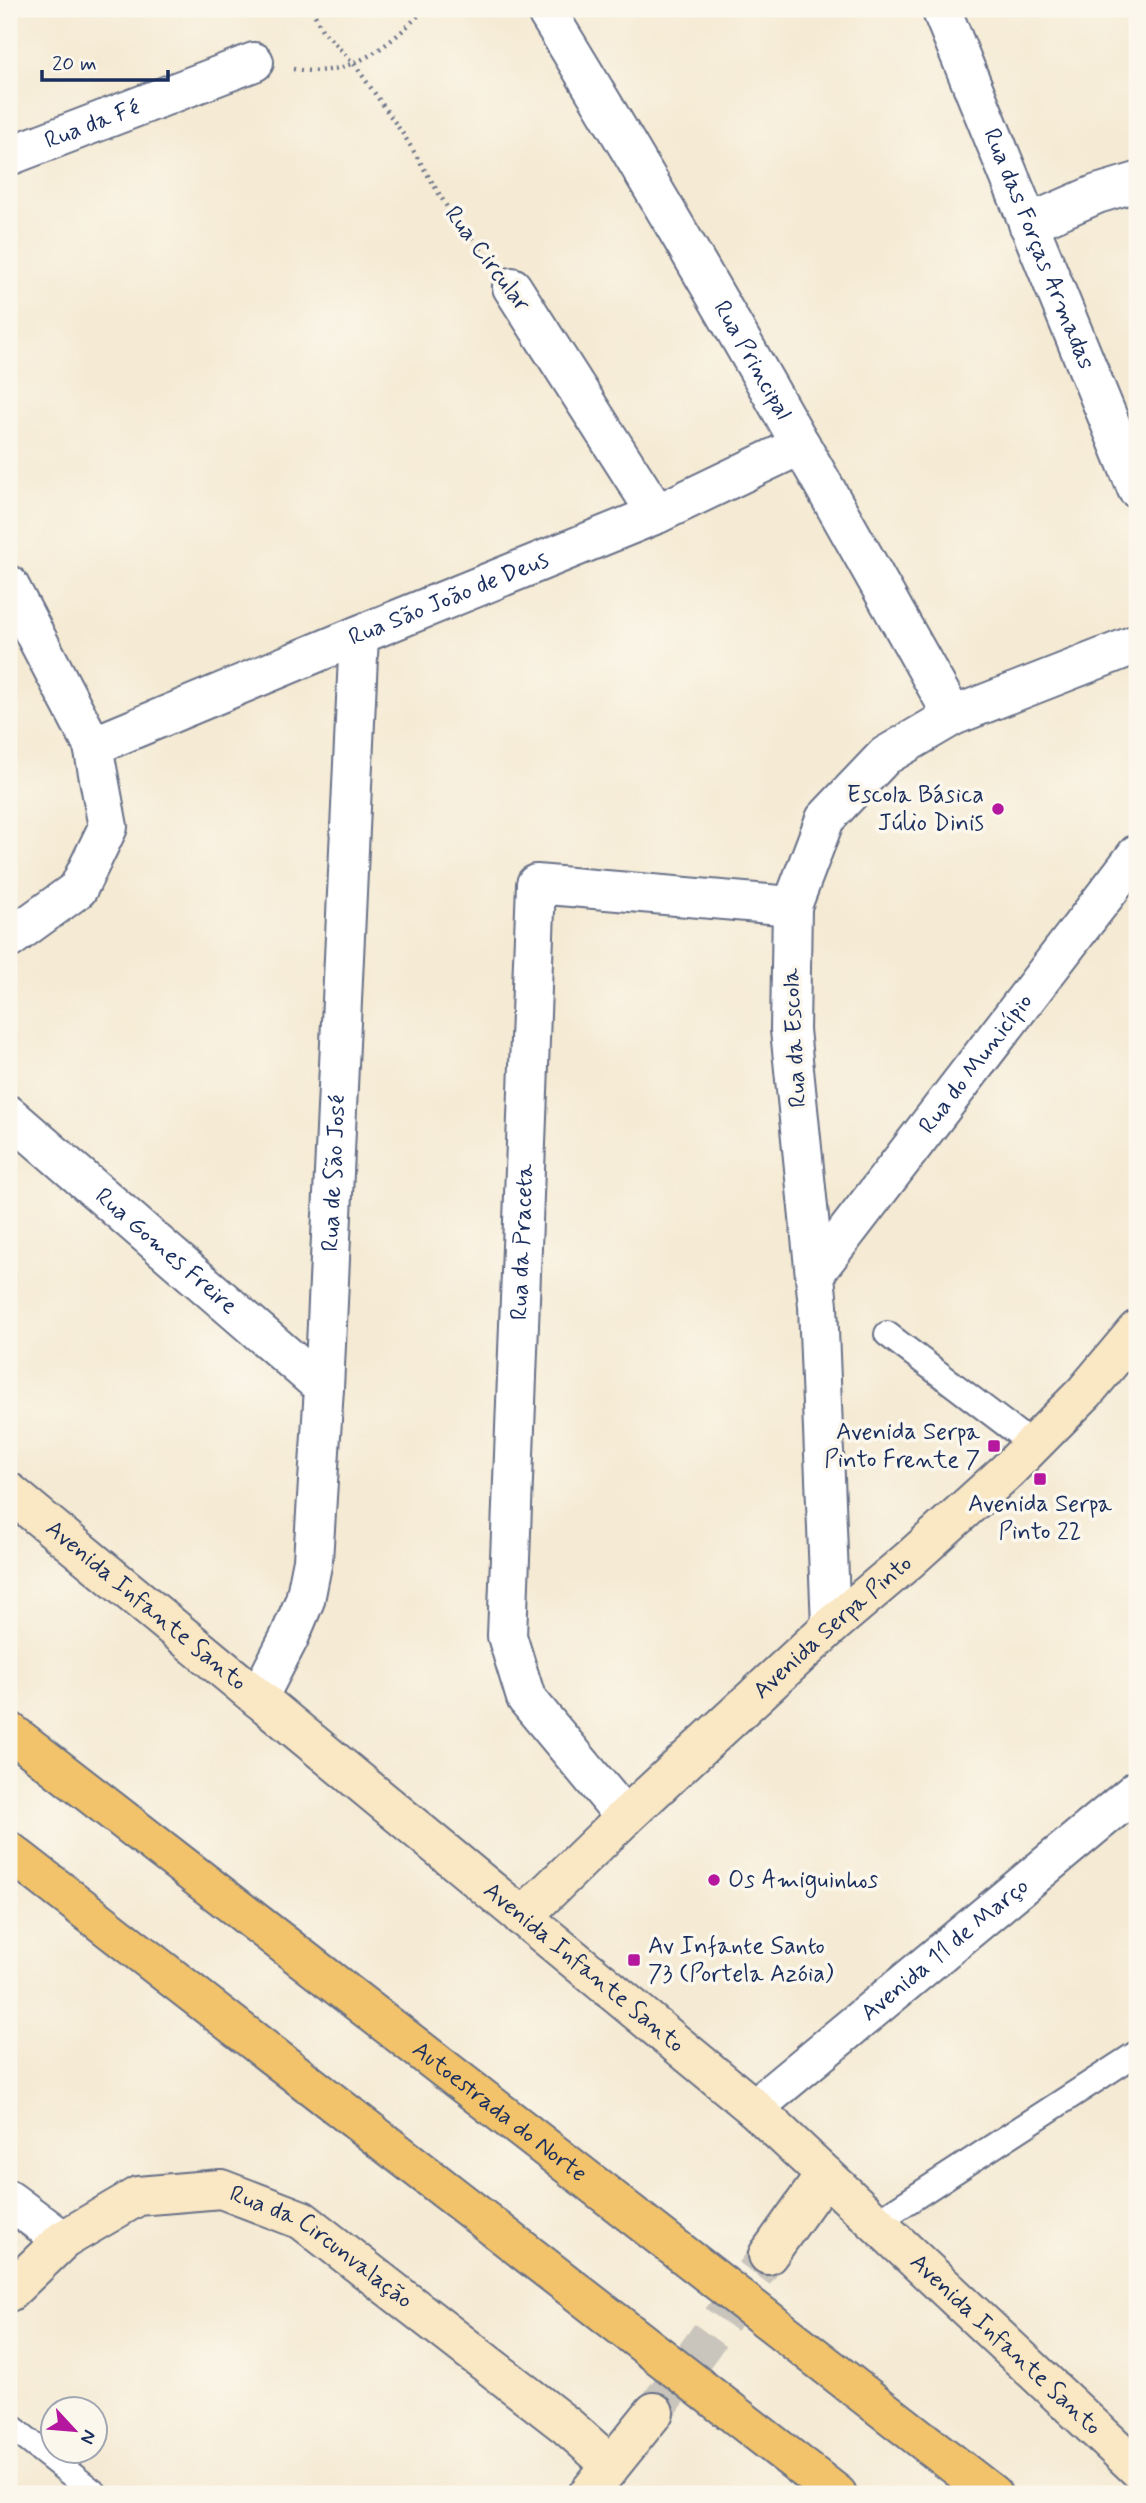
<svg xmlns="http://www.w3.org/2000/svg" width="1146" height="2503" font-family="Mynerve,sans-serif">
	<style>
		.lines { fill: none; stroke-linecap: round; stroke-linejoin: round }
		.secondary-tunnel { stroke: #c9c5bc; stroke-width: 38; stroke-dasharray: 38 19; stroke-linecap: butt }
		.lane-casing { stroke: #677087; stroke-width: 28 }
		.street-casing { stroke: #677087; stroke-width: 42 }
		.secondary-casing { stroke: #677087; stroke-width: 42 }
		.highway-casing { stroke: #677087; stroke-width: 42 }
		.path { stroke: #677087; stroke-width: 4.5; stroke-dasharray: 2 5; stroke-linecap: butt }
		.lane { stroke: #fff; stroke-width: 24 }
		.street { stroke: #fff; stroke-width: 38 }
		.secondary { stroke: #fae7c3; stroke-width: 38 }
		.highway { stroke: #f2c36a; stroke-width: 38 }
		.poi-dot { fill: #b5179e; stroke: #fbf7ec; stroke-width: 2.5 }
		.labels { text-anchor: middle; dominant-baseline: central; stroke-width: 7; stroke-linejoin: round; paint-order: stroke }
		.street-label { font-size: 24px; fill: #1b2f5e; stroke: #fbf7ec }
		.poi-label { font-size: 24px; fill: #1b2f5e; stroke: #fbf7ec; text-anchor: end }
	</style>
	<rect width="100%" height="100%" fill="#fbf7ec"/>
	<filter id="ink" filterUnits="userSpaceOnUse"><feTurbulence type="fractalNoise" baseFrequency=".0143" numOctaves="2"/><feDisplacementMap in="SourceGraphic" scale="14" xChannelSelector="R" yChannelSelector="G"/><feConvolveMatrix kernelMatrix="1 2 1 2 8 2 1 2 1" color-interpolation-filters="sRGB"/></filter>
	<filter id="wash" filterUnits="userSpaceOnUse"><feTurbulence type="fractalNoise" baseFrequency=".00686" numOctaves="4" result="noise"/><feDisplacementMap in="SourceGraphic" scale="28" xChannelSelector="R" yChannelSelector="G"/><feGaussianBlur stdDeviation="1.57" result="paint"/><feColorMatrix in="noise" values="0 0 0 0 0 0 0 0 0 0 0 0 0 0 0 0 0 1.4 0 .05"/><feComposite in="paint" operator="in"/></filter>
	<g filter="url(#wash)">
		<rect width="100%" height="100%" fill="#f5ead3"/>
	</g>
	<g filter="url(#ink)">
		<g class="lines">
			<path class="secondary-tunnel" d="M654,2412L768,2255"/>
			<g class="lane-casing">
				<path id="lane" d="M887,1334L1033,1445
					M875,2223L1137,2053
					M9,2425L96,2494"/>
			</g>
			<g class="street-casing">
				<g id="street">
					<path id="s1" d="M545,9C687,240 820,478 953,716"/>
					<path id="s2" d="M941,9L1137,489"/>
					<path id="s3" d="M9,156L254,62"/>
					<path d="M1028,224L1097,194L1137,182"/>
					<path d="M512,287L657,514"/>
					<path d="M9,585L93,746L108,827L78,889L9,939"/>
					<path id="s4" d="M93,746L359,635L657,514L801,445"/>
					<path id="s5" d="M9,1115L324,1388"/>
					<path id="s6" d="M815,1273L1137,854"/>
					<path d="M831,1626L818,1306L790,1030L792,906L825,819L885,756L953,716L1137,644"/>
					<path id="s7" d="M258,1698L289,1638L305,1600L313,1560L324,1388L359,635"/>
					<path id="s8" d="M625,1817L526,1698L507,1636L536,884L792,906"/>
					<path id="s9" d="M754,2108L1137,1790"/>
					<path d="M9,2200L63,2240"/>
				</g>
			</g>
			<g class="secondary-casing">
				<g id="secondary">
					<path id="s10" d="M9,1492L754,2108L1137,2468"/>
					<path id="s11" d="M522,1917L625,1817L831,1626L910,1559L1007,1471L1085,1392L1137,1330"/>
					<path d="M768,2255L825,2175"/>
					<path id="s12" d="M9,2292L63,2240L138,2196L221,2189L302,2220L567,2426L611,2465"/>
					<path d="M588,2494L654,2412"/>
				</g>
			</g>
			<g class="highway-casing">
				<g id="highway">
					<path id="s13" d="M9,1731L992,2494"/>
					<path d="M9,1851L837,2494"/>
				</g>
			</g>
			<path class="path" d="M312,9L322,30L355,65L405,137L447,207L486,256
				M293,69C351,79 387,47 425,9"/>
			<use href="#lane" class="lane"/>
			<use href="#street" class="street"/>
			<use href="#secondary" class="secondary"/>
			<use href="#highway" class="highway"/>
		</g>
	</g>
	<g class="poi-dot">
		<circle cx="998" cy="809" r="7"/>
		<rect x="987" y="1439" width="14" height="14" rx="3.5"/>
		<rect x="1033" y="1472" width="14" height="14" rx="3.5"/>
		<circle cx="714" cy="1880" r="7"/>
		<rect x="627" y="1953" width="14" height="14" rx="3.5"/>
	</g>
	<g class="labels">
		<g class="street-label">
			<text stroke="none"><textPath href="#s3" startOffset="89">Rua da Fé</textPath></text>
			<text stroke="none"><textPath href="#s2" startOffset="259">Rua das Forças Armadas</textPath></text>
			<text transform="translate(487 259) rotate(53)">Rua Circular</text>
			<text stroke="none"><textPath href="#s1" startOffset="408">Rua Principal</textPath></text>
			<text stroke="none"><textPath href="#s4" startOffset="385">Rua São João de Deus</textPath></text>
			<text transform="translate(795 1038) rotate(-93)">Rua da Escola</text>
			<text stroke="none"><textPath href="#s6" startOffset="264">Rua do Município</textPath></text>
			<text stroke="none"><textPath href="#s7" startOffset="537">Rua de São José</textPath></text>
			<text stroke="none"><textPath href="#s8" startOffset="614">Rua da Praceta</textPath></text>
			<text stroke="none"><textPath href="#s5" startOffset="208">Rua Gomes Freire</textPath></text>
			<text stroke="none"><textPath href="#s10" startOffset="178">Avenida Infante Santo</textPath></text>
			<text stroke="none"><textPath href="#s11" startOffset="425">Avenida Serpa Pinto</textPath></text>
			<text stroke="none"><textPath href="#s9" startOffset="248">Avenida 11 de Março</textPath></text>
			<text stroke="none"><textPath href="#s10" startOffset="746">Avenida Infante Santo</textPath></text>
			<text stroke="none"><textPath href="#s13" startOffset="621">Autoestrada do Norte</textPath></text>
			<text stroke="none"><textPath href="#s12" startOffset="362">Rua da Circunvalação</textPath></text>
			<text stroke="none"><textPath href="#s10" startOffset="1312">Avenida Infante Santo</textPath></text>
		</g>
		<g class="poi-label">
			<text x="984" y="795">Escola Básica<tspan x="984" dy="28">Júlio Dinis</tspan></text>
			<text x="980" y="1432">Avenida Serpa<tspan x="980" dy="28">Pinto Frente 7</tspan></text>
			<text x="1040" y="1504" text-anchor="middle">Avenida Serpa<tspan x="1040" dy="28">Pinto 22</tspan></text>
			<text x="728" y="1880" text-anchor="start">Os Amiguinhos</text>
			<text x="648" y="1946" text-anchor="start">Av Infante Santo<tspan x="648" dy="28">73 (Portela Azóia)</tspan></text>
		</g>
	</g>
	<rect width="1146" height="2503" fill="none" stroke="#fbf7ec" stroke-width="35"/>
	<g transform="translate(74 2430) rotate(116)"><circle r="33" fill="#fbf7ec" stroke="#a1a7b3" stroke-width="2"/>
	<path d="M0-5L12 26L0 18L-12 26Z" fill="#b5179e"/>
	<text y="-10" font-size="19" font-weight="bold" text-anchor="middle" fill="#1b2f5e">N</text>
	</g>
	<path d="M42 70v10h126v-10" fill="none" stroke="#1b2f5e" stroke-width="3.5"/>
	<text x="52" y="70" font-size="21" fill="#1b2f5e" stroke="#fbf7ec" stroke-width="5" paint-order="stroke">20 m</text>
</svg>
